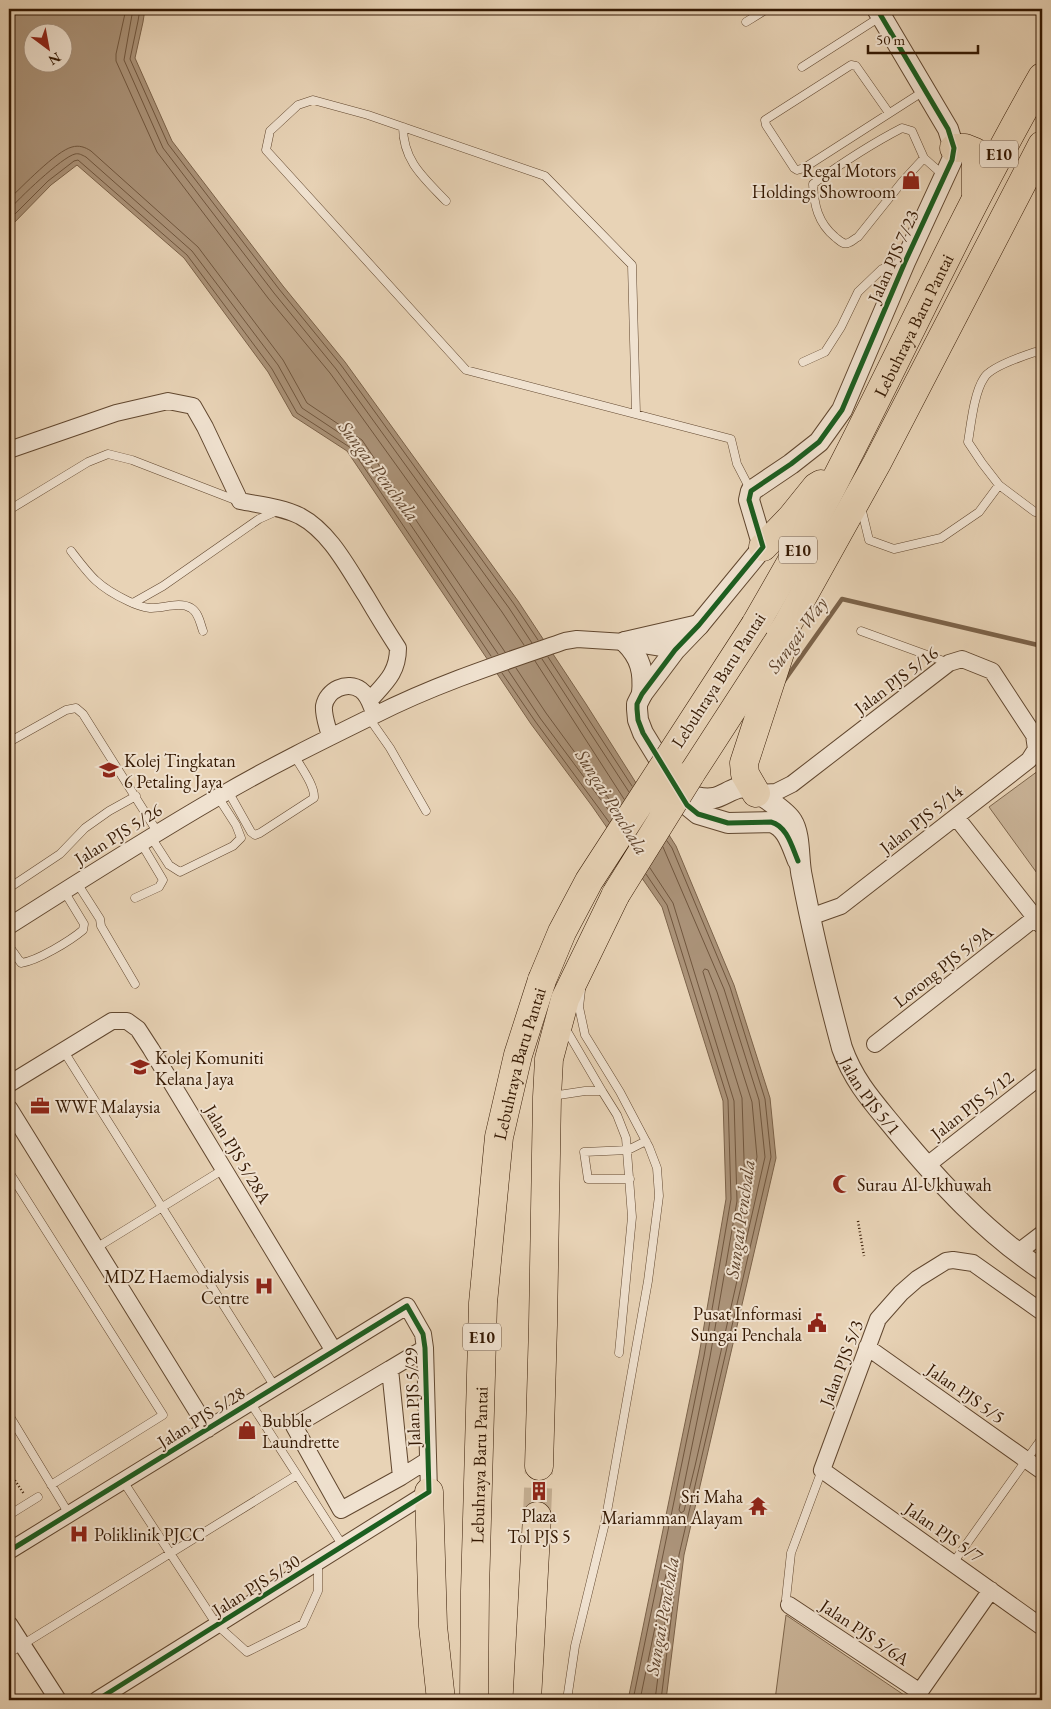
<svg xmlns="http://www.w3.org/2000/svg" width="1051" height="1709" font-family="'EB Garamond',serif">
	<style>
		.green { fill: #c9b397; stroke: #7e664c }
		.water { fill: #ab9379; stroke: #7b6249; fill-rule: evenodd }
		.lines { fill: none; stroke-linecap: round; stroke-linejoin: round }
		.shore { stroke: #70563e; stroke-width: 1 }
		.stream { stroke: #7b6249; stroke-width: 4.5 }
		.motorway-tunnel { stroke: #c4ae92; stroke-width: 28; stroke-dasharray: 28 14; stroke-linecap: butt }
		.service-casing { stroke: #61472f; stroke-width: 9 }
		.minor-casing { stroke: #61472f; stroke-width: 18 }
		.tertiary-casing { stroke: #61472f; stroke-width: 22 }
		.motorway-casing { stroke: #341802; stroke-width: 29 }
		.path { stroke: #341802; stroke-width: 2.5; stroke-dasharray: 1 2.5; stroke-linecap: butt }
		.service { stroke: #f0e2d0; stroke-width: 8 }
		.minor { stroke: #f0e2d0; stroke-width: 16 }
		.tertiary { stroke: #f0e2d0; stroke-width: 20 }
		.motorway { stroke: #e8d3b6; stroke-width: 28 }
		.motorway-bridge-casing { stroke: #341802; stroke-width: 29; stroke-linecap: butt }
		.motorway-bridge { stroke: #e8d3b6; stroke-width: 28 }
		.cycleway-casing { stroke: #f0e2d0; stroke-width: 8 }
		.cycleway { stroke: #1b5e20; stroke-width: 5 }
		.labels { text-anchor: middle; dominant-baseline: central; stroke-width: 4; stroke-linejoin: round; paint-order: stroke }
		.shield { fill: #f0e2d0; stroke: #6c5540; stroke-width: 1 }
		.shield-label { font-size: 16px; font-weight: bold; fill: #341802 }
		.poi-label { font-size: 18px; fill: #341802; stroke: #f0e2d0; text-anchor: start }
		.street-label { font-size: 18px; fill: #341802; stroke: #f0e2d0 }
		.water-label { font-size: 19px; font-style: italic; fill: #5e432c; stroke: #f0e2d0 }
	</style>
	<rect width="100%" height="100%" fill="#e8d3b6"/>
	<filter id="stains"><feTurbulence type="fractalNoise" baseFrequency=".004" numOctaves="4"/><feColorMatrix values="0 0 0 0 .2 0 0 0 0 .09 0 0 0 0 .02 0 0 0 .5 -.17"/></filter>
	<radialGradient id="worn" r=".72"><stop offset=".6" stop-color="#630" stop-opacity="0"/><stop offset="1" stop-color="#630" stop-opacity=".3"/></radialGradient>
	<path class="green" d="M1042,768V880L989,807Z
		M786,1615L904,1695L901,1700H775Z"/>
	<path class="water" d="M18,9H145L143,22L135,58L172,141L283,286L345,362L518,601L586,704L676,846L734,985L770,1098L776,1158L684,1555L666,1700H628L699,1355L726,1199L723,1101L662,907L592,806L531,724L347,451L293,416L268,372L184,258L77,165L51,185L9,228V28ZM32,32H62V62H32Z"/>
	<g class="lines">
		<path class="shore" d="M126,9L116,54V61L157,152L268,298L330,373L502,612L524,645
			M133,9L124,60L163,148L274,293L336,369L509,608L532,643
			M140,9L138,21L130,59L168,144L279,289L341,365L514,604L538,640
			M9,199C22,187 56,151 72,147C79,145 85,147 91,151L198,247L283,360L307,403L362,440L505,652
			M9,210C18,199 62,157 75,154C79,153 82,155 86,157L192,251L278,365L302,408L356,444L498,654
			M9,220L48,181L74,161L78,160L187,255L272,369L297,413L351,448L491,656
			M548,657L632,786
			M542,659L629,792
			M535,661L624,799
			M516,668L546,713L617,810
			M508,670L540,718L613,816
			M502,673L535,721L609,822
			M650,868L673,903L734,1101L737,1201L710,1357L679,1510L681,1513L684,1511L695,1466L765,1157L759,1100L724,989L663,847
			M705,969L708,970L717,992L752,1102L757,1157L750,1191L748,1193L745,1190L742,1098L703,972Z
			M633,1700L704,1356L731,1199L728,1100L667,905L646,874
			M640,1700L666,1574L668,1572L671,1575L655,1700
			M661,1700L679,1555L771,1157L765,1099L730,987L672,848L667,841"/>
		<path class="stream" d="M784,681L842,599L1042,646"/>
		<path class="motorway-tunnel" d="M537,1516L539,1466"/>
		<g class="service-casing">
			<path id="service" d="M746,22L767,9
				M802,67L880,17
				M889,113L856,66L851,65L765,120L766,125L794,168L797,170L804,168L924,91
				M403,127C403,161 424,178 446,201
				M924,158L902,182L858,237C855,238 852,242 848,243C843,245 839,240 835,237C818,223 814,205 813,184C842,163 871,144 902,128L912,131L924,158L943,175
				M1042,355L1035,352C1023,356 990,367 984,378C974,393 971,424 968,442L982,463L999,485L1035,512H1042
				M803,362L825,352L841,327L858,292L882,269L901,263
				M636,414L632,265L545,176L368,115L313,100L298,105L270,131L266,150L466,370L731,439L737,464L751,491
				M861,507L869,540L894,549L941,538L979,512L999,485
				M9,510L88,462L108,454L132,460L238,501
				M71,551C90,576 98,587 128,601C134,604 142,607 150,608C162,609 179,601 191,608C199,613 200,623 203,631
				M133,603L163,586L259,519L277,511
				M861,631L949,663
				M369,718L390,748L426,811
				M9,742L66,710L76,708L83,714L158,833
				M228,791L251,832L255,835L260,833L314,798C315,785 300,766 294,755
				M151,837L169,865L180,872L233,846L241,838L236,825L218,797
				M77,883L100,919L101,926L135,984
				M9,888L60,854L85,828L109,811L136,796
				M135,898L159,887L163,880L141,843
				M9,946L21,963C37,961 70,941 83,930L84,924L64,891
				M564,1026L602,1091L617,1115L626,1138L632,1217L619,1353
				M63,1050L275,1387
				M552,1096L585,1091H602
				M9,1172L163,1415L51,1485
				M630,1179H588L584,1152L628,1150L646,1141
				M96,1248L224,1169
				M250,1402L343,1546
				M9,1415L69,1514
				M123,1481L217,1625L247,1652L303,1624L318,1591V1562
				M9,1515L38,1497
				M953,1563L1042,1438
				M789,1605L786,1599L791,1553L822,1470
				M9,1653L297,1475
				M567,1700L575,1646L605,1523L648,1281L659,1196L657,1168L649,1147L620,1092L585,1035L579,1007L581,990"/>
		</g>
		<g class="minor-casing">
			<path id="minor" d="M9,450L116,413L168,401L193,406L205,427L240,501C260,505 282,507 300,516C330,532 348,568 366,596C376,613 387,631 398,648C398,673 385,683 370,700
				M330,737C328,727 323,716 324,706C327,690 347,680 361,690C368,695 370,703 373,710
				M756,793L776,792L792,784L949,663L962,659L992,671L1034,735L1036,749L1029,760L841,906L810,917
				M956,817L1041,925
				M9,926C78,882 147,838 218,797C269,767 322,741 375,715C436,684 501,663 565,641L577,639L625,642L675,650
				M875,1044L1035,918
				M9,1084L112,1021H127L138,1029L151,1049L334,1351
				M9,1108L208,1429
				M926,1166L1042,1075
				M1017,1253L1042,1234
				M1042,1312L973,1263L953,1260L946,1261L917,1279L901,1293L878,1319L822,1470L1042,1627
				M867,1347L1042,1471
				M425,1348L390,1369L401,1477L428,1460
				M390,1369L294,1426L341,1510L401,1477
				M9,1551L407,1306L423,1334L425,1348L429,1492L97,1700
				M789,1605L920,1692
				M9,1624L58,1700
				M914,1700L991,1590"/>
		</g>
		<g class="tertiary-casing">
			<g id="tertiary">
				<path d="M625,642L699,625"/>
				<path d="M625,642C641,658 644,672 642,694"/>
				<path id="s1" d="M677,791C689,795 700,800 714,798C724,796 736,785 746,788C757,791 787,812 792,821C801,835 798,861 802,877C813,935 827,992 842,1048C854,1082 874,1103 896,1130C940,1183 985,1232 1042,1270"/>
				<path d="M798,861C792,847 787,826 771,822L728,823L698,814L687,805L643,733L638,720L637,709V704L642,694L675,650L699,625L763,547L749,500L751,491L791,464L819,442L842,410L905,262L952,160L954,148L948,129L877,9"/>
			</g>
		</g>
		<g class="motorway-casing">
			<g id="motorway">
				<path d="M954,148H965L975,152L976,157V194"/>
				<path d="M763,547L791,518L816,487L821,484"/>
				<path id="s2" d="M755,625C784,575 813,525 839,473C907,341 968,206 1042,77"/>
				<path d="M690,775L787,625L877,463L1042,145"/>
				<path d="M756,793L745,774L744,763L780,653"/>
				<path d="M539,1466L543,1325L547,1097L549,1059L565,999L616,894"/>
				<path d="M429,1492L433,1626L441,1700"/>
				<path id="s3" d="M474,1700L475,1591L483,1303L499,1137L518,1055L542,980"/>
				<path d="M527,1700L537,1516"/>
			</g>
		</g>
		<path class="path" d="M858,1221L864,1256
			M9,1481L14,1479L24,1494"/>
		<use href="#service" class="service"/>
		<use href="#minor" class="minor"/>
		<use href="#tertiary" class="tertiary"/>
		<use href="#motorway" class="motorway"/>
		<g class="motorway-bridge-casing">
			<path id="motorway-bridge" d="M616,894L690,775
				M542,980L562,932L589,881L755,625"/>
		</g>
		<use href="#motorway-bridge" class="motorway-bridge"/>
		<g class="cycleway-casing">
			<path id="cycleway" d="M798,861C792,847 787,826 771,822L728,823L698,814L687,805L643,733L638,720L637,709V704L642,694L675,650L699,625L763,547L749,500L751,491L791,464L819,442L842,410L905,262L952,160L954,148L948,129L877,9
				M9,1551L407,1306L423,1334L425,1348L429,1492L97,1700"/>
		</g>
		<use href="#cycleway" class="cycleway"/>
	</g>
	<defs>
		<g id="shop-bare" transform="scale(1.5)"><path d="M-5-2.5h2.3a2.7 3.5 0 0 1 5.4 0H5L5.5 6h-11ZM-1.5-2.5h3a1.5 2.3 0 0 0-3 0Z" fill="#8f2418" stroke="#f0e2d0" stroke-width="2.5" paint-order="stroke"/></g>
		<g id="university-bare" transform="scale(1.5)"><path d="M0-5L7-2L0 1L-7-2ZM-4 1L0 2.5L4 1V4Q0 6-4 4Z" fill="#8f2418" stroke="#f0e2d0" stroke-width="2.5" paint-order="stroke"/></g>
		<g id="office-bare" transform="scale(1.5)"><path d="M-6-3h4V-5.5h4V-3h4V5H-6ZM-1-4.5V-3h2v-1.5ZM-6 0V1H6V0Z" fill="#8f2418" stroke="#f0e2d0" stroke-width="2.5" paint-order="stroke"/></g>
		<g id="mosque-bare" transform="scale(1.5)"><path d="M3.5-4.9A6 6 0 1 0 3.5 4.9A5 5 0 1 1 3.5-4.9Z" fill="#8f2418" stroke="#f0e2d0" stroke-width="2.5" paint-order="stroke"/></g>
		<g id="hospital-bare" transform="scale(1.5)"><path d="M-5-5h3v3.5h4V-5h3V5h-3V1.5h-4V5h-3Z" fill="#8f2418" stroke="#f0e2d0" stroke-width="2.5" paint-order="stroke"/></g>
		<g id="civic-bare" transform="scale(1.5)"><path d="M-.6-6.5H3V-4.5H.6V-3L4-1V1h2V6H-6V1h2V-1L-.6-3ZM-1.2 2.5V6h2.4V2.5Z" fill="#8f2418" stroke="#f0e2d0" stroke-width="2.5" paint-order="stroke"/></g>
		<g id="building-bare" transform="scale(1.5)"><path d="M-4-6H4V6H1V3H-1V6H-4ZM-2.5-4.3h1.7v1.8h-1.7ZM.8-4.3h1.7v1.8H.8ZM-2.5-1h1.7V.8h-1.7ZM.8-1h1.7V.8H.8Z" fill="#8f2418" stroke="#f0e2d0" stroke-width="2.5" paint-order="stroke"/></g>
		<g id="temple-bare" transform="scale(1.5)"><path d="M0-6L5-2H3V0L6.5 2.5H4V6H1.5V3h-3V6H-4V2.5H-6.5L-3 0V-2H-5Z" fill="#8f2418" stroke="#f0e2d0" stroke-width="2.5" paint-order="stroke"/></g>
	</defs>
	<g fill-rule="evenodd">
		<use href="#shop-bare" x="911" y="180"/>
		<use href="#university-bare" x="109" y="770"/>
		<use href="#university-bare" x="140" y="1067"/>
		<use href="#office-bare" x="40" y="1106"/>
		<use href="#mosque-bare" x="842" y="1184"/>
		<use href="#hospital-bare" x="264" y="1286"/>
		<use href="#civic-bare" x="817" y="1323"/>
		<use href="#shop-bare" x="247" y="1430"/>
		<use href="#building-bare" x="539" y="1491"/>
		<use href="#temple-bare" x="758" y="1506"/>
		<use href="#hospital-bare" x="79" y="1534"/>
	</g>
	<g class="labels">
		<g class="shield">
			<rect x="980" y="140.5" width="38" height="27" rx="4"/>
			<rect x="779" y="536.5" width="38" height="27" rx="4"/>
			<rect x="463" y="1323.5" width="38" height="27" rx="4"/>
		</g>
		<g class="shield-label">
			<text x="999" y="154">E10</text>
			<text x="798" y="550">E10</text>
			<text x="482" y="1337">E10</text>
		</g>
		<g class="poi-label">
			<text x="896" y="170" text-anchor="end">Regal Motors<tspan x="896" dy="21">Holdings Showroom</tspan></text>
			<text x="124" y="760">Kolej Tingkatan<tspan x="124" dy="21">6 Petaling Jaya</tspan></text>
			<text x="155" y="1057">Kolej Komuniti<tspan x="155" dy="21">Kelana Jaya</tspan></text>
			<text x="55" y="1106">WWF Malaysia</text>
			<text x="857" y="1184">Surau Al-Ukhuwah</text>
			<text x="249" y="1276" text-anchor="end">MDZ Haemodialysis<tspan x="249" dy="21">Centre</tspan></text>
			<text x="802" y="1313" text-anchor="end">Pusat Informasi<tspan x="802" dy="21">Sungai Penchala</tspan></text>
			<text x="262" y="1420">Bubble<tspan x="262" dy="21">Laundrette</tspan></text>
			<text x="743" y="1496" text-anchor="end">Sri Maha<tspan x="743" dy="21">Mariamman Alayam</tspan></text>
			<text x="539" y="1515" text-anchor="middle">Plaza<tspan x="539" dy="21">Tol PJS 5</tspan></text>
			<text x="94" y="1534">Poliklinik PJCC</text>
		</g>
		<g class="street-label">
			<text transform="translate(893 256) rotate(-66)">Jalan PJS 7/23</text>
			<text stroke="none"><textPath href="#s2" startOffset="339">Lebuhraya Baru Pantai</textPath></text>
			<text transform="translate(718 680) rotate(-57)">Lebuhraya Baru Pantai</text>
			<text transform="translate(896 680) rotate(-37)">Jalan PJS 5/16</text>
			<text transform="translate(921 819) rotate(-38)">Jalan PJS 5/14</text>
			<text transform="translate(118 834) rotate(-32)">Jalan PJS 5/26</text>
			<text transform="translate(943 966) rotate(-38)">Lorong PJS 5/9A</text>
			<text stroke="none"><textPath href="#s3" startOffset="640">Lebuhraya Baru Pantai</textPath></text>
			<text stroke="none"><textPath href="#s1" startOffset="418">Jalan PJS 5/1</textPath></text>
			<text transform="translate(972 1105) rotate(-38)">Jalan PJS 5/12</text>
			<text transform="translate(238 1154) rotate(59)">Jalan PJS 5/28A</text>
			<text transform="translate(841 1363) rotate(-69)">Jalan PJS 5/3</text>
			<text transform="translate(966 1393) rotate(35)">Jalan PJS 5/5</text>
			<text transform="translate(412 1397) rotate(-92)">Jalan PJS 5/29</text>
			<text transform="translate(201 1417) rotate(-32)">Jalan PJS 5/28</text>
			<text stroke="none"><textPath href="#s3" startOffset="235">Lebuhraya Baru Pantai</textPath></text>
			<text transform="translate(944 1532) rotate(35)">Jalan PJS 5/7</text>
			<text transform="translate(256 1585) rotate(-32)">Jalan PJS 5/30</text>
			<text transform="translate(865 1632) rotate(34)">Jalan PJS 5/6A</text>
		</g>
		<g class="water-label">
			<text transform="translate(379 471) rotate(53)">Sungai Penchala</text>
			<text transform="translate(797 635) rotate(-54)">Sungai Way</text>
			<text transform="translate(612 802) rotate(58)">Sungai Penchala</text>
			<text transform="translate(740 1219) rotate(-82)">Sungai Penchala</text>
			<text transform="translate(662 1616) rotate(-80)">Sungai Penchala</text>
		</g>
	</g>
	<rect width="1051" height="1709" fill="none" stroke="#e8d3b6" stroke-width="30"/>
	<rect x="10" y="10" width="1031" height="1689" fill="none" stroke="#341802" stroke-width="2.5"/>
	<rect x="15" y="15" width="1021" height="1679" fill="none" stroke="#341802"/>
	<g transform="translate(48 48) rotate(148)"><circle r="24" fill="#f0e2d0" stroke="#a5917e"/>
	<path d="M0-4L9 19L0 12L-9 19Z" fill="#8f2418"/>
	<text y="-8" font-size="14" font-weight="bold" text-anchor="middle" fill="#341802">N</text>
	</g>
	<path d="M868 45v8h110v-8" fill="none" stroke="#341802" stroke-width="2.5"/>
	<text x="876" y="45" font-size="15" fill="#341802" stroke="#f0e2d0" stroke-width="4" paint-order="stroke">50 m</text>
	<rect width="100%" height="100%" filter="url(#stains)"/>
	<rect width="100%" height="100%" fill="url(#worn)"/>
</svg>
